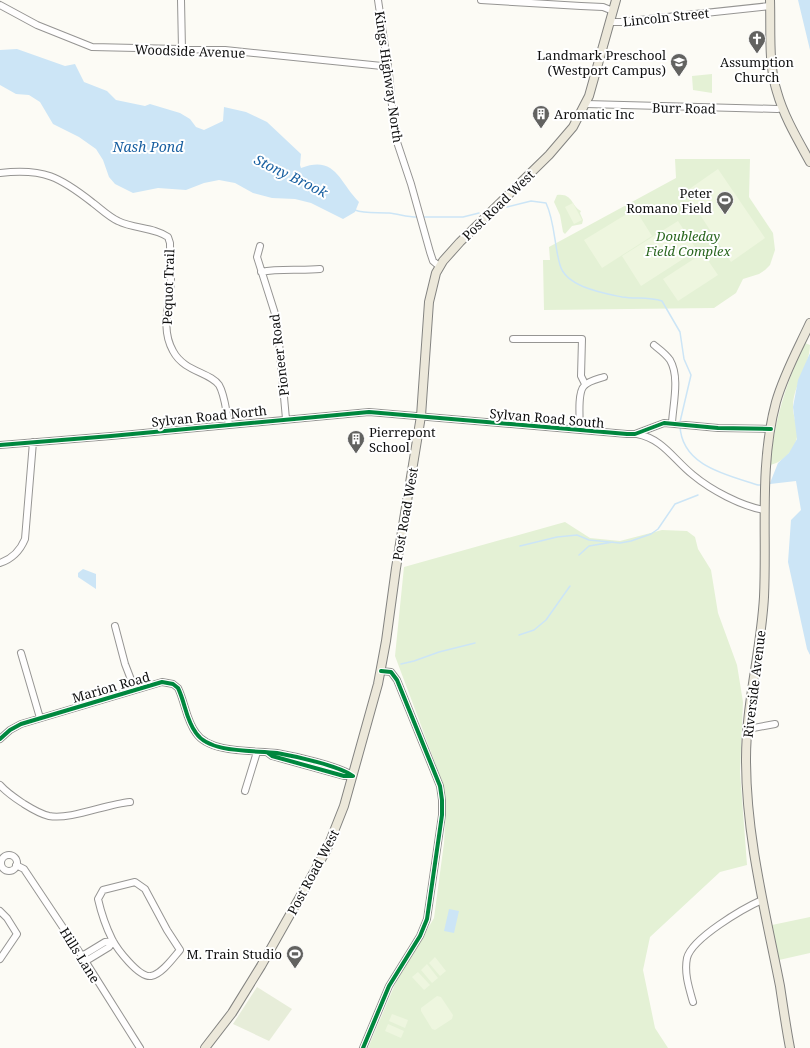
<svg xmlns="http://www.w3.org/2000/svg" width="810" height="1048" font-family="'Noto Serif',serif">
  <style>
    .green { fill: #e4f1d5 }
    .cemetery { fill: #e7edd9 }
    .pitch { fill: #eef6df }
    .water { fill: #cce5f6 }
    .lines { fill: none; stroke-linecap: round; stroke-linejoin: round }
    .stream { stroke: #cce5f6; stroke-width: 1.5 }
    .minor-casing { stroke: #969593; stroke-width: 8 }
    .major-casing { stroke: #838380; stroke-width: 10 }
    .minor { stroke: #fffefe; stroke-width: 6 }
    .major { stroke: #ece8da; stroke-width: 8 }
    .cycleway-casing { stroke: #fff; stroke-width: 6 }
    .cycleway { stroke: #00873e; stroke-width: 4 }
    .labels { text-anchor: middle; stroke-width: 4; stroke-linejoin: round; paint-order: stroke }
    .street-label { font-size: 13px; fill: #0f0f0f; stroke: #fff }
    .poi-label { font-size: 13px; fill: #0f0f0f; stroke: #fff; text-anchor: end }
    .park-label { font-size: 13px; font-style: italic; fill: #2b6720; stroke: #fff }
    .water-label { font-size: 14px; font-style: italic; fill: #1960a1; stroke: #fff }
  </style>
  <rect width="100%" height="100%" fill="#fcfbf5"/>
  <path class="green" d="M712,74v19l-19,-3 -1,-14z
    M675,159h75l-1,38 24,36 2,17 -5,15 -5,5 -6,4 -16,5 -7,14 -22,15 -170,2 -1,-50h7l-1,-13 127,-69z
    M557,195c16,-2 14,11 24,16l-1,2 3,7 -1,4 -10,2 -7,8 -2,-2 -3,-17 -6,-13z
    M805,343l5,2c0,20 -17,40 -17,62 0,11 7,24 3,34 -3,11 -15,22 -26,24 5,-46 15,-79 35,-122z
    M565,522l25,16 30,3 42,-11 25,1 8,6 3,12 13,21 7,43 19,52 6,37 -3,70 7,93 -27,7 -70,65 -7,33 12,58 13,20h-300l28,-66 38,-64 10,-75 2,-32 -3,-27 -48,-128 9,-89z
    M810,917v36l-31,7 -7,-35z"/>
  <path class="cemetery" d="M257,987l35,22 -23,32 -36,-17z"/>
  <path class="pitch" d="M718,169l47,69 -34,24 -46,-70z
    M573,203l9,17 -8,4 -9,-17z
    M635,209l17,27 -50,32 -18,-28z
    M678,221l19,29 -56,36 -19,-30z
    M703,253l15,22 -40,26 -15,-22z
    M435,957l11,14 -6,5 -11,-13z
    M427,964l11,14 -6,5 -11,-13z
    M418,972l12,13 -6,5 -12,-13z
    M437,996l4,1 12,18 -1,4 -17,11 -3,-1 -11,-18v-3z
    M392,1014l16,6 -3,8 -16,-7z
    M388,1024l16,7 -3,7 -16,-7z"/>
  <path class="water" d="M798,0h12v50z
    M17,49l48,17 10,-2 9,18 23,9 9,9 29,6 5,-2 30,9 10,6 6,8 8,3 19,-9 1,-14 22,5 21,10 34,32 -1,11 1,3c35,-13 38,14 58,34l-4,10 -12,7 -32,-16 -16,-4 -23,-1 -19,-5 -18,-10 -16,-3 -15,3 -18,7 -28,-2 -25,5 -18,-9 -6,-7 -6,-17 -7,-11 -17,-12 -26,-13 -13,-22 -11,-7 -13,-1 -16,-9v-35z
    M810,353v302l-3,-6 -19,-87 3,-42 10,-10 -5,-29 -26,3v-1l8,-20 11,-10 8,-14 -4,-32 5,-27z
    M83,569l13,5v15l-18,-12v-4z
    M449,909l10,2 -5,22 -10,-2z"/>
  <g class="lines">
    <path class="stream" d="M507,207l24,-6 15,2c9,19 8,42 14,62 6,22 43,28 62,32 13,2 27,0 40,4l18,31 4,27 7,16 -11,47
      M355,210c10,4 23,2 34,3 10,1 18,4 28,4
      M421,217h42l16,-4
      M680,425c1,41 47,50 78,60h3
      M520,546l37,-9 20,-2 12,5 31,3 11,-2 20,-7 7,-5 17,-25 23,-9
      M579,555l10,-9 24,-4
      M519,635l15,-5 12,-10 24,-34
      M401,664l13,-3 25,-9 36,-9"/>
    <defs>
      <path id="minor" d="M181,0l1,49
        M378,0l11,74 6,62 16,48 19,68 3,9 7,6
        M481,0l100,6 22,1 10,4
        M0,5l37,20 55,22 133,3 157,16 6,-1
        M610,22h11l149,-16
        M586,104l191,5 5,-1
        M0,173c44,-5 60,4 93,30 8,6 16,14 25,18 16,8 36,6 50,16l2,6c0,12 1,24 1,36 -1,25 -11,49 2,72 11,21 37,21 46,34 6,10 7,27 10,39
        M260,246l-3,11 20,63 9,99
        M261,272c19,-4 40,-1 59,-3
        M513,339h69l-1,37 4,8
        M654,345c5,4 12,9 16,15 10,17 3,44 2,63
        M580,430c0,-9 -3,-37 4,-44 4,-5 14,-7 20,-9
        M637,434c26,5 36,25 56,41 18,15 48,31 71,35
        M0,445l111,-9 258,-24 258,22h8l29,-11 54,5 53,1
        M0,563c12,-4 20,-12 25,-24l8,-97
        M115,626l10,38 10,26
        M21,653l19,65
        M748,729l27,-5
        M0,739l10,-9 11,-6 141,-42 11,2 5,4c7,14 8,32 18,45 14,21 59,17 81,20 17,3 63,13 76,23h-9l-72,-20 -4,-3
        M0,785c7,8 15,13 24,19 8,5 16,10 25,12 22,4 57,-12 81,-14
        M245,791l12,-39
        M1 863a8 8 0 1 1 16 0a8 8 0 1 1-16 0Z
        M16,865l8,4 58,87 58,92
        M135,882l10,7 22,41 13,20c-7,8 -18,24 -29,26 -12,2 -34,-27 -39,-37 -6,-12 -11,-27 -14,-40l5,-9z
        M0,911l7,7 10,16 -17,25
        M82,956l23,-14 8,-1 -4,6 -23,14
        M693,1002c-4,-14 -9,-29 -6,-44 5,-20 57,-50 75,-58
        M363,1048l26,-62 31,-50 7,-17 15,-104v-15l-2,-14 -43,-106 -6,-8 -10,-1"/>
      <path id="major" d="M770,0c1,30 -2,64 7,92 7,25 21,48 33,70
        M205,1048l27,-35 29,-47 66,-117 17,-43 34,-122 8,-43 10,-73 25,-152 8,-114 7,-29 7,-12 17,-19 89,-87 24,-28 16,-31 27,-96
        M790,1048c-4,-21 -7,-42 -10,-62 -15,-76 -34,-150 -34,-227 0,-55 15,-108 18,-162 3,-65 -5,-132 12,-195 8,-28 22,-53 34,-79"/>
    </defs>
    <use href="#minor" class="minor-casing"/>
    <use href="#major" class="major-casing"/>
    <use href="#minor" class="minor"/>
    <use href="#major" class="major"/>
    <defs>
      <path id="cycleway" d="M0,445l111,-9 258,-24 258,22h8l29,-11 54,5 53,1
        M0,739l10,-9 11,-6 141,-42 11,2 5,4c7,14 8,32 18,45 14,21 59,17 81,20 17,3 63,13 76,23h-9l-72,-20 -4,-3
        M363,1048l26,-62 31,-50 7,-17 15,-104v-15l-2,-14 -43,-106 -6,-8 -10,-1"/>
    </defs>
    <use href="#cycleway" class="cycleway-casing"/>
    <use href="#cycleway" class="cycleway"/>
  </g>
  <defs>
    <symbol id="church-pin" viewBox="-11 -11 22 30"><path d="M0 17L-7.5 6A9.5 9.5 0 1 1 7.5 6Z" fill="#626260" stroke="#fff"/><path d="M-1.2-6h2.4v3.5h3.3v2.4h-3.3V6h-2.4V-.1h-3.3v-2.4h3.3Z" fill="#fff"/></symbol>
    <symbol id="school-pin" viewBox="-11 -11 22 30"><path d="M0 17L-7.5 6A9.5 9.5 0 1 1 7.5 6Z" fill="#626260" stroke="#fff"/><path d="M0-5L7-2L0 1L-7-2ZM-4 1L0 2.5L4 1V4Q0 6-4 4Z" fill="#fff"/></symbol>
    <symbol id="building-pin" viewBox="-11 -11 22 30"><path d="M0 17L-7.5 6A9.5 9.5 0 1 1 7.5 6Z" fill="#626260" stroke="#fff"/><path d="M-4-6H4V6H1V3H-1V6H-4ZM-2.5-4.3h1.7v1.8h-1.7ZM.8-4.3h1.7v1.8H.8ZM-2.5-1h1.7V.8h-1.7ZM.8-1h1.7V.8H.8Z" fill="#fff"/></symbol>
    <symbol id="stadium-pin" viewBox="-11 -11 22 30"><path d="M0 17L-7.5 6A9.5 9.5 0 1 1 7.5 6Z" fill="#626260" stroke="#fff"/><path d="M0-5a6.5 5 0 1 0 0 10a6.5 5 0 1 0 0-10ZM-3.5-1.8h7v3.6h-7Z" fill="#fff"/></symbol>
  </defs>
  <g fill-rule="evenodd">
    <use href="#church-pin" x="747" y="29" width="20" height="27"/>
    <use href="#school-pin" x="669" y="52" width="20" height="27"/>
    <use href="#building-pin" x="531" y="104" width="20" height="27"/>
    <use href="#stadium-pin" x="715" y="190" width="20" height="27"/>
    <use href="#building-pin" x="346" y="429" width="20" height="27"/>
    <use href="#stadium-pin" x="285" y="944" width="20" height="27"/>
  </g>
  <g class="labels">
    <g class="street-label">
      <text transform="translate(666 17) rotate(-6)" y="5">Lincoln Street</text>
      <text transform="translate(190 51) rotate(2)" y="5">Woodside Avenue</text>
      <text transform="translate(389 77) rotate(82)" y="5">Kings Highway North</text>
      <text transform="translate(684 108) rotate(1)" y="5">Burr Road</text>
      <text transform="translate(498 205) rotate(-44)" y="5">Post Road West</text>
      <text transform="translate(168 287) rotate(-88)" y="5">Pequot Trail</text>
      <text transform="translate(279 355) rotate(-97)" y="5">Pioneer Road</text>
      <text transform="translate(209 416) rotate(-6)" y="5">Sylvan Road North</text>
      <text transform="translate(547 418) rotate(5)" y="5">Sylvan Road South</text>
      <text transform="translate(405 514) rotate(-80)" y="5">Post Road West</text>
      <text transform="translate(754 684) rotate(-83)" y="5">Riverside Avenue</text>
      <text transform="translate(111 687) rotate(-16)" y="5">Marion Road</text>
      <text transform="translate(313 872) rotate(-62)" y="5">Post Road West</text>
      <text transform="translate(80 955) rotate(58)" y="5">Hills Lane</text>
    </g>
    <g class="poi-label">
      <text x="666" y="60">Landmark Preschool<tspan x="666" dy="15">(Westport Campus)</tspan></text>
      <text x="757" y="67" text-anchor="middle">Assumption<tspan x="757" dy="15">Church</tspan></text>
      <text x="554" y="119" text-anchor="start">Aromatic Inc</text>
      <text x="712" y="198">Peter<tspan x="712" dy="15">Romano Field</tspan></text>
      <text x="369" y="437" text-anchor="start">Pierrepont<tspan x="369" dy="15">School</tspan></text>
      <text x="282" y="959">M. Train Studio</text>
    </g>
    <g class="park-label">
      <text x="688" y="241">Doubleday<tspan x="688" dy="15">Field Complex</tspan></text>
    </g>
    <g class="water-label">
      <text x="148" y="152">Nash Pond</text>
      <text transform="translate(291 176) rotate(26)" y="5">Stony Brook</text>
    </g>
  </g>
</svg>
